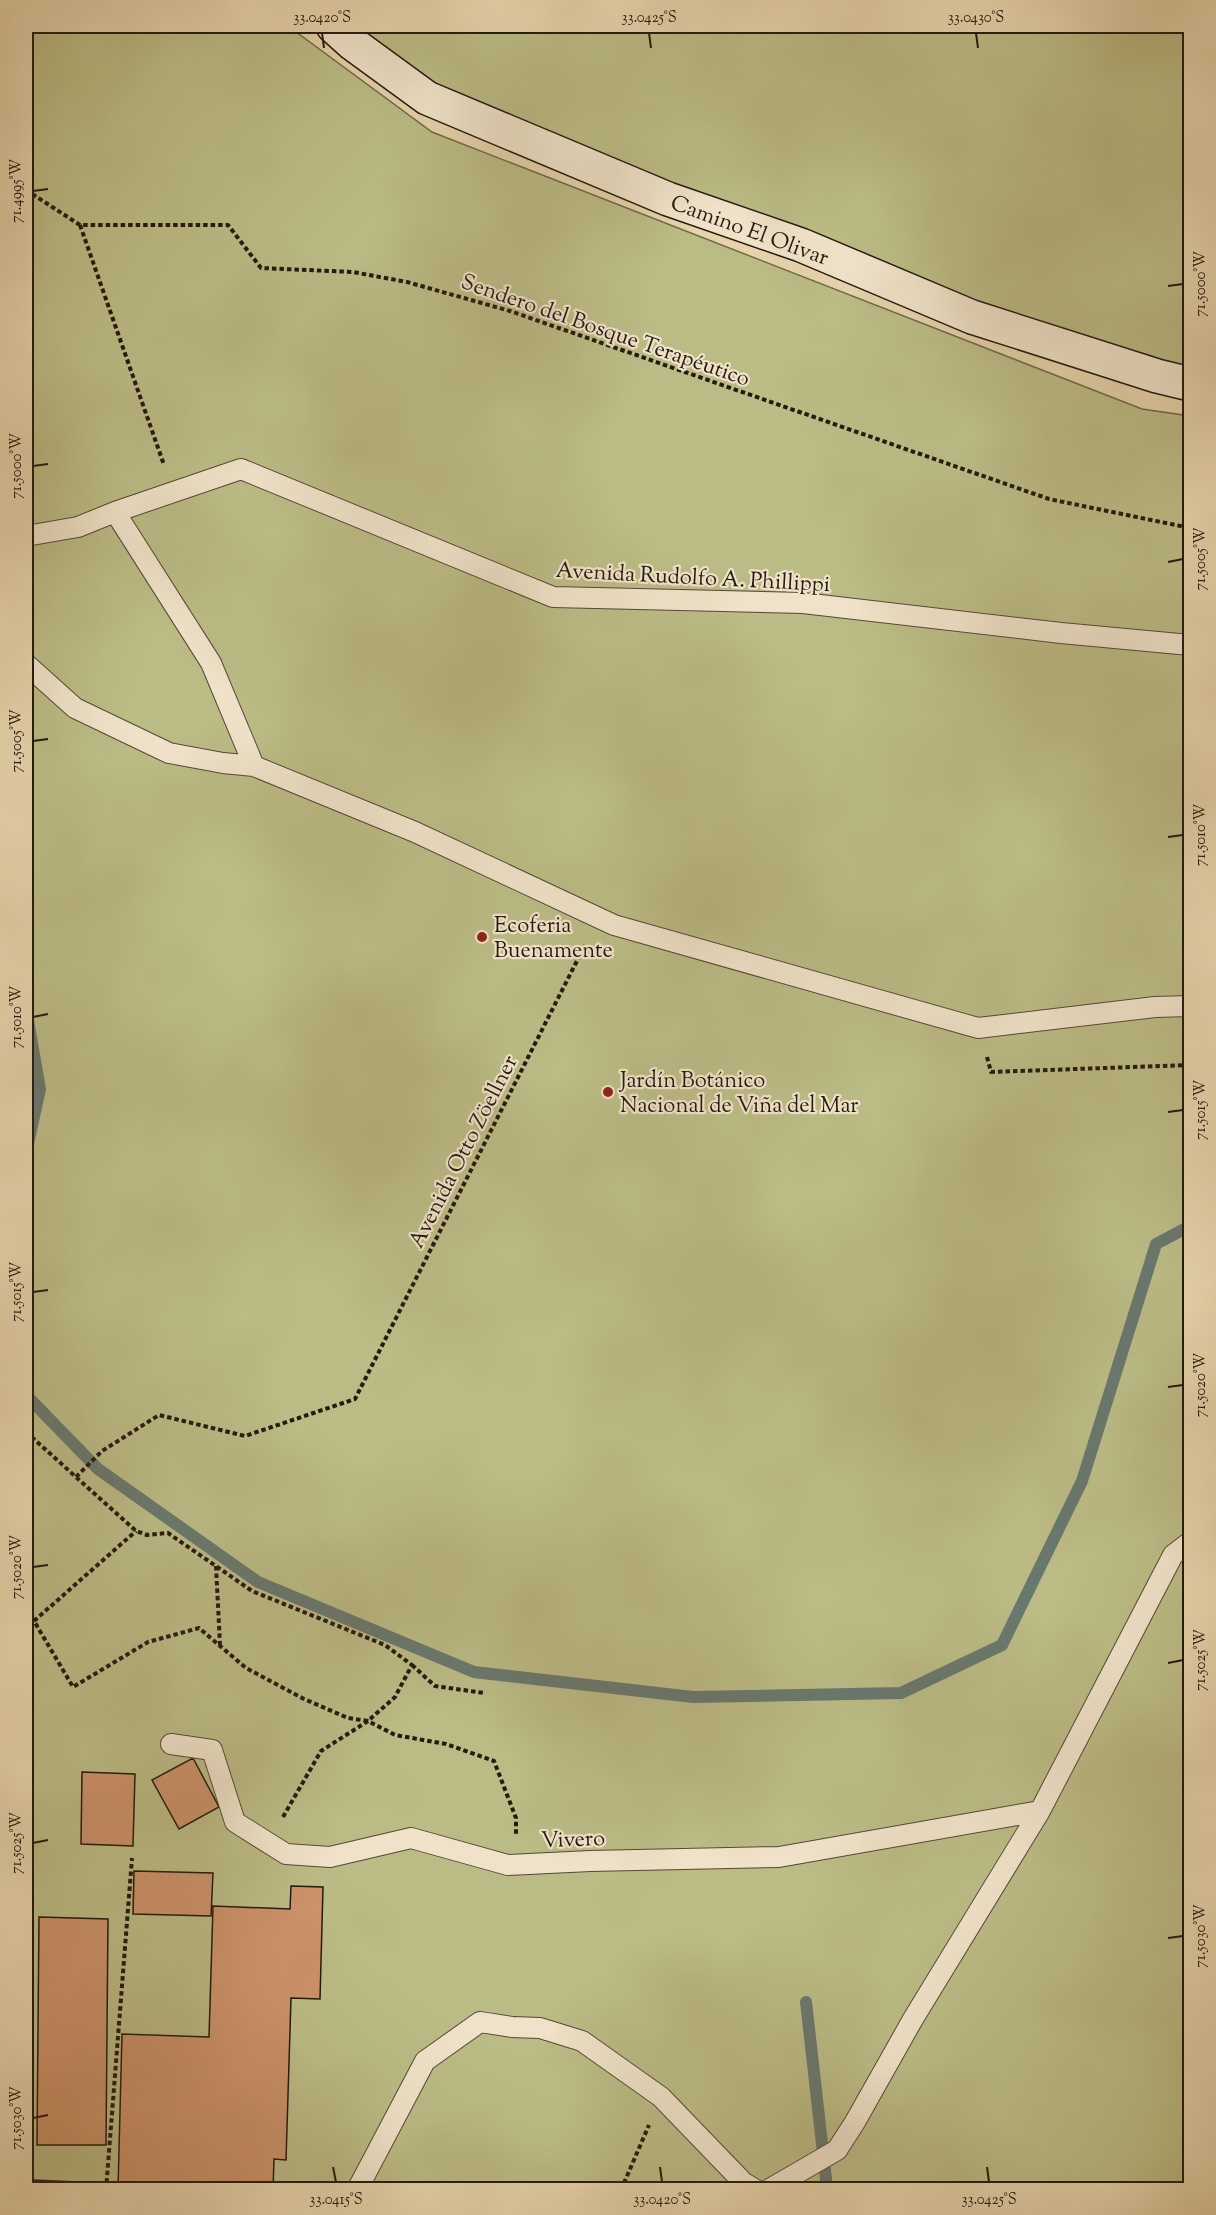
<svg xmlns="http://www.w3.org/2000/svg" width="1216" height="2215" font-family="'Sorts Mill Goudy',serif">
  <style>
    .green { fill: #bbbb85; stroke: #706a4a; stroke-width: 1.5 }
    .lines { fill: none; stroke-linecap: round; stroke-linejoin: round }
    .stream { stroke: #69786e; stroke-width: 12 }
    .building { fill: #cc926a; stroke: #251910; stroke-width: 1.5 }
    .service-casing { stroke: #554836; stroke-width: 22 }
    .secondary-casing { stroke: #251910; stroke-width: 36 }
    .path { stroke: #251910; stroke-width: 4; stroke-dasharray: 4.5 3; stroke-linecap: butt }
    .service { stroke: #efe2c8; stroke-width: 20 }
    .secondary { stroke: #efe2c8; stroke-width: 33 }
    .ticks { fill: none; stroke: #251910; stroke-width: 2 }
    .poi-dot { fill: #8f2418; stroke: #efe2c8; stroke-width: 2 }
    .labels { text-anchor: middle; stroke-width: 4.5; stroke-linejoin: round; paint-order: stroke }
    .street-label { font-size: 22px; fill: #251910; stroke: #efe2c8 }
    .poi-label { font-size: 22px; fill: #251910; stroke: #efe2c8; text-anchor: start }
    .neatline { fill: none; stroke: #251910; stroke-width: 2 }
    .ticks-label { font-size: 15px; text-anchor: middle; fill: #251910 }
  </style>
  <rect width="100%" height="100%" fill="#e6d3aa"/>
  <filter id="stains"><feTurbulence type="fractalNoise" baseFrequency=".00333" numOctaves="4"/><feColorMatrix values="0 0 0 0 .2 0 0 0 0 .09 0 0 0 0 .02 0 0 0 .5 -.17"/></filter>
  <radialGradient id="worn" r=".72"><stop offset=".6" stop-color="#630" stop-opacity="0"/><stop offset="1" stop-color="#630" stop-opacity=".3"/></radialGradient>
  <path class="green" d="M26,26h262l144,106 710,277 48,7v1773l-1164,1z
    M347,26h843v349l-218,-66 -543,-222z"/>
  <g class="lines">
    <path class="stream" d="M26,1009l14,80 -14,64
      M26,1395l72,74 160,113 216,90 219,25 208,-4 101,-48 80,-164 74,-237 34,-18
      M806,2002l20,177 -1,11"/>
  </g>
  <path class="building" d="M193,1758l26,49 -40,22 -27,-49z
    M82,1772l53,2 -2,72 -52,-2z
    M134,1871l79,2 -2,43 -78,-2z
    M291,1886l32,1 -3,112 -29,-1 -5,162 -12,-1 -1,31 -155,-1 4,-155 87,3 4,-131 77,3z
    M39,1917l69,2 -2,226h-69z
    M33,2180l67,3v7h-68z"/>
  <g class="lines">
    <defs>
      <path id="service" d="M115,512l126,-43 312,128 250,6 258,30 129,12
        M26,536l52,-9 37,-15 96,151 43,103 161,66 199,93 364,103 177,-21 35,-1
        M26,664l49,44 94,45 54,10 31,3
        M171,1744l41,6 23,72 51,32 44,3 81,-19 97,27 82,-4 189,-4 261,-46
        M357,2190l68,-129 55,-39 32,5 28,1 42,13 79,56 82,85 13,8
        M768,2190l69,-40 18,-28 58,-103 127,-208 133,-256 17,-13"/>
      <path id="secondary" d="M333,26l20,18 74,54 241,101 133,46 171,72 185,59 33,8"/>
    </defs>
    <use href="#service" class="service-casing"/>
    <use href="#secondary" class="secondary-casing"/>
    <path class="path" d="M26,190l54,35h148l33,43 92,4 54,10 103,29 539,188 141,29
      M80,225l84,240
      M987,1057l4,15 199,-7
      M26,1432l110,99 11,4 21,-2 84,58 133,54 27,20 -17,32 -27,24 -20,-3 -44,-19 -58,-31 -47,-40 -51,14 -75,45 -39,-66 102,-90
      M76,1477l26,-26 57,-36 86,21 110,-37 230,-454
      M216,1566l4,79
      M26,1610l8,11
      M412,1665l23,21 49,7
      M283,1817l38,-66 47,-30 27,14 51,9 48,17 22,57v17
      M106,2190l26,-332
      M621,2190l28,-65"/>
    <use href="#service" class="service"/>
    <use href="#secondary" class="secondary"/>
  </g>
  <path class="ticks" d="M322,33l2,15M649,33l2,15M976,33l2,15M33,191l15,-2M1168,286l15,-2M33,466l15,-2M1168,562l15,-3M33,741l15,-2M1168,837l15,-2M33,1017l15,-3M1168,1112l15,-2M33,1292l15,-2M1168,1387l15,-2M33,1567l15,-2M1168,1663l15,-3M33,1843l15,-3M1168,1938l15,-2M33,2118l15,-3M333,2167l3,15M660,2167l2,15M987,2167l2,15"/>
  <g class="poi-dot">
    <circle cx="482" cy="937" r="6"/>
    <circle cx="608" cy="1092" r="6"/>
  </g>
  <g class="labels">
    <g class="street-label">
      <text transform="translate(750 229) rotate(20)" y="8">Camino El Olivar</text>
      <text transform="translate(606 329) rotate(19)" y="8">Sendero del Bosque Terapéutico</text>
      <text transform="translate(693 576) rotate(3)" y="8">Avenida Rudolfo A. Phillippi</text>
      <text transform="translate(462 1151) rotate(-63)" y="8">Avenida Otto Zöellner</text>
      <text transform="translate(573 1838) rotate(-2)" y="8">Vivero</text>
    </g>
    <g class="poi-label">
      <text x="494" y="932">Ecoferia<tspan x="494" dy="25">Buenamente</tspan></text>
      <text x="620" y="1087">Jardín Botánico<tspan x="620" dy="25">Nacional de Viña del Mar</tspan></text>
    </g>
  </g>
  <rect width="1216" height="2215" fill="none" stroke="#e6d3aa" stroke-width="66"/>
  <rect x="33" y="33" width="1150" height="2149" class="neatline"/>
  <g class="ticks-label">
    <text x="322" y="22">33.0420°S</text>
    <text x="649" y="22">33.0425°S</text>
    <text x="976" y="22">33.0430°S</text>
    <text transform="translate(16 191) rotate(-90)" y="5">71.4995°W</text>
    <text transform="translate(1200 284) rotate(-90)" y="5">71.5000°W</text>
    <text transform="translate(16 466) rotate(-90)" y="5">71.5000°W</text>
    <text transform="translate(1200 559) rotate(-90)" y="5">71.5005°W</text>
    <text transform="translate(16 741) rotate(-90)" y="5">71.5005°W</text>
    <text transform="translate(1200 835) rotate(-90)" y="5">71.5010°W</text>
    <text transform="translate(16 1017) rotate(-90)" y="5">71.5010°W</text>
    <text transform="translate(1200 1110) rotate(-90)" y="5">71.5015°W</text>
    <text transform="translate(16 1292) rotate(-90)" y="5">71.5015°W</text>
    <text transform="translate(1200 1385) rotate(-90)" y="5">71.5020°W</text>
    <text transform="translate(16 1567) rotate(-90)" y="5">71.5020°W</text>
    <text transform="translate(1200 1660) rotate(-90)" y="5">71.5025°W</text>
    <text transform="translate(16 1843) rotate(-90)" y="5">71.5025°W</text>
    <text transform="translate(1200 1936) rotate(-90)" y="5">71.5030°W</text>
    <text transform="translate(16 2118) rotate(-90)" y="5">71.5030°W</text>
    <text x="336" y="2204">33.0415°S</text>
    <text x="662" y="2204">33.0420°S</text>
    <text x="989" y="2204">33.0425°S</text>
  </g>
  <rect width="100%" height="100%" filter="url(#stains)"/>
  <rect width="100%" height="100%" fill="url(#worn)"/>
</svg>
